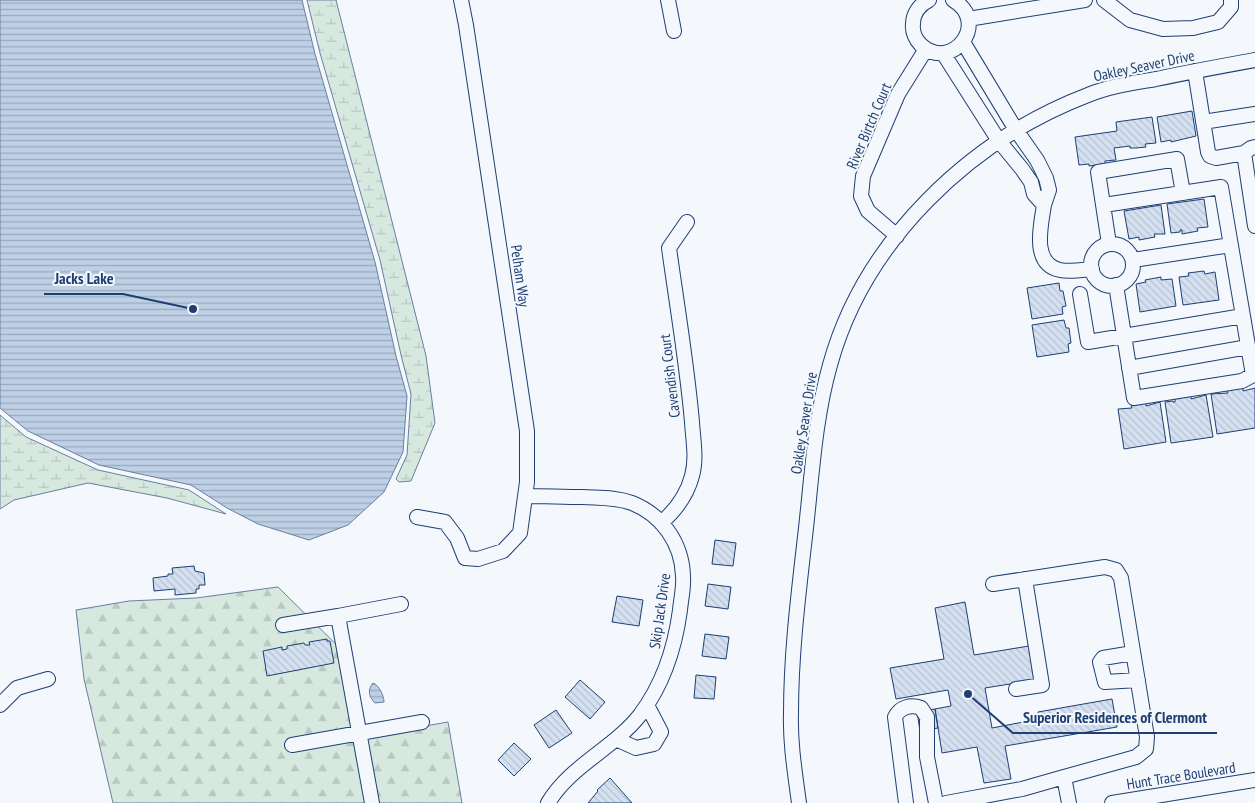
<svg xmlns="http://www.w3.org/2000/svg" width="1255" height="803" font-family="'PT Sans Narrow',sans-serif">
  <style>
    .forest { fill: url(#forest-firs); stroke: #687fa3 }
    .wetland { fill: url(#wetland-marsh); stroke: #687fa3 }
    .water { fill: url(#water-rules); stroke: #687fa3 }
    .building { fill: url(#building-back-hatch); stroke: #1d3f73 }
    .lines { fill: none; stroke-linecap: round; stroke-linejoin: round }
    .minor-casing { stroke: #1d3f73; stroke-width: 16 }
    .minor { stroke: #f4f7fb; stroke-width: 14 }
    .labels { text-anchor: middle; stroke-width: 4; stroke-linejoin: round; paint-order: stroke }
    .street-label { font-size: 15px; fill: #1d3f73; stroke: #f4f7fb }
    .leader { fill: none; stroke: #1d3f73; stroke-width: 2 }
    .callout-dot { fill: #1d3f73; stroke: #f4f7fb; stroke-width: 2 }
    .callout-label { font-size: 16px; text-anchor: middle; font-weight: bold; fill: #1d3f73; stroke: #f4f7fb; stroke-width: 4; stroke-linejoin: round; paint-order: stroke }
  </style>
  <defs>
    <pattern id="forest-firs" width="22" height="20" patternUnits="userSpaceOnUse" patternTransform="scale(1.25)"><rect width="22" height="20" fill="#d7e8df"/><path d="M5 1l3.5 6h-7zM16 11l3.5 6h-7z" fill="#b8c8c3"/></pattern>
    <pattern id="wetland-marsh" width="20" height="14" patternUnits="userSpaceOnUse" patternTransform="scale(1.25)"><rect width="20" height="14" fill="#d7e8df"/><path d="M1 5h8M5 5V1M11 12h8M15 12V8" fill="none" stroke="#b8c8c3"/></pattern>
    <pattern id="water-rules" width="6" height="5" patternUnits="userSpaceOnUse" patternTransform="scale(1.25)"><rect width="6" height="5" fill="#bed0e5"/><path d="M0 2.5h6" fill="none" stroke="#9aaabe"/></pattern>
    <pattern id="building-back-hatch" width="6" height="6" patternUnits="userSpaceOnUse" patternTransform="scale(1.25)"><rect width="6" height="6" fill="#d5e0f0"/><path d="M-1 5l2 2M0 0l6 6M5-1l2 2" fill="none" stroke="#b6c1d1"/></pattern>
  </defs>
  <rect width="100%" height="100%" fill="#f4f7fb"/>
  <path class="forest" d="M278,587l74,73 5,78 91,-16 14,81h-349l-29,-124 -8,-69 53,-9 67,-3z"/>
  <path class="wetland" d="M307,0h29l90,356 9,67 -24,58 -12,1 -3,-3 11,-24 4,-61 -10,-39 -21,-95 -60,-207z
    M0,415l26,22 72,33 91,20 37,24 -59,-16 -79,-15 -74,17 -14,9z"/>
  <path class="water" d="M0,0h302l13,54 60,208 21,94 11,40 -4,56 -19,40 -36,33 -39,15 -51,-16 -31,-16 -36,-23 -92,-20 -71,-34 -28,-23z
    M373,683c6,2 11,13 11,19l-9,1c-6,-6 -8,-13 -2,-20z"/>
  <path class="building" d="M1192,111l4,25 -25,6v-2l-10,2 -4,-25z
    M1152,117l4,26 -11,1 1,3 -10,1h-6v-2l-16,2 2,12 -11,1v3l-16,2v-2l-10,1 -4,-28 42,-6 -1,-9z
    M1204,199l4,28 -11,1 1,3 -16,3v-4h-2v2l-9,1 -4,-29z
    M1161,205l4,29h-11l1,3 -16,3v-3l-10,2 -5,-28z
    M1204,271l1,3 10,-2 4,28 -36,5 -4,-28 10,-1 -1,-3z
    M1161,277v3l11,-1 4,27 -36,6 -4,-28 10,-2 -1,-2z
    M1059,283l1,8h3l3,15 -4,1 1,7 -31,5 -5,-31z
    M1064,320l2,8h3l2,15 -3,1 1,8 -32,5 -5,-32z
    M1243,388v3l12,-3v40l-38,6 -6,-40 17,-1 -1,-3z
    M1206,395l7,42 -42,6 -6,-41 8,-1v1h2v-3l16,-3v3z
    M1160,402l6,40 -42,7 -6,-40 14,-1 -1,-2 15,-3v3z
    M715,540l21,3 -3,23 -21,-2z
    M194,566l1,5 9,2 1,12h-6v4h-3v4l-21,2v-6l-21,2 -1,-13 15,-2v-2h5l-1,-6z
    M708,584l23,3 -3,22 -23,-3z
    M617,596l26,4 -4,26 -27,-4z
    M965,602l9,53 55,-9 6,34 -50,8 7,40 47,-9 -1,-7 74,-13 5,28 -112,19 6,33 -27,4 -7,-36 -35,6 -7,-44 16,-3 -3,-16 -52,9 -6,-31 54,-9 -9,-51z
    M705,634l24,3 -3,22 -24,-3z
    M327,639v2h3l4,22 -67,13 -4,-25 19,-4v3l5,-1v-3l17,-3 1,2h5l-1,-3z
    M696,675l20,2 -2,22 -20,-1z
    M580,680l25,22 -15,17 -25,-22z
    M935,709l3,19 -18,3 -3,-19z
    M556,710l16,23 -23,15 -15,-23z
    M514,743l17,16 -17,17 -16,-16z
    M610,778l22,25h-44l10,-12 -1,-1z"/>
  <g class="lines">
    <defs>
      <path id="minor" d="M668,0l6,31
        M929,0c-10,5 -16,14 -16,24 -1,8 3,16 8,21 31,28 70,-23 32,-45
        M1104,0l26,20 33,9 30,-1 25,-6 13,-15v-7
        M968,19l117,-19
        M943,53l56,88 23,28 9,13 3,12 10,11 5,-15 -3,-12 -9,-18 -21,-30 -53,-88
        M1195,71l13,81 2,4 6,2 28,-5 11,73
        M1203,122l52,-8
        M1244,153l7,-5 4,-1
        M1044,205c-3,20 -13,59 16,65 9,2 22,0 32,-1
        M1104,205l117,-18 32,188 -11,6 -108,17 -18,-113
        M897,236l-29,-25 -7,-15 2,-20 35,-82 28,-45
        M1091 265a21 21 0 1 1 42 0a21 21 0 1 1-42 0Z
        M1109,244l-11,-72 79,-13 6,34
        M1133,260l98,-15
        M1080,294l8,48 155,-26
        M1129,368l119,-21
        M526,496c19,0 38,1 57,1 16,1 33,0 49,6 30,12 50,40 51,73 1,11 -2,23 -3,34 -5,38 -16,73 -40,105 -27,34 -69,50 -92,88
        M417,517l28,5 12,16 8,20 13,1 25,-8 17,-18 7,-51v-51l-61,-406 -5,-25
        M661,523c15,-13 26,-28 31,-47 5,-18 1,-36 0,-54 -5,-58 -15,-116 -23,-174l18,-26
        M993,584l112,-17 11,3 5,8 26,159 -1,12 -10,8 -72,20
        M338,616l63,-12
        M283,625l55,-9 34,187
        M1133,653l-30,5 -3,4 5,20 33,-2
        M1016,689l26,-4 -17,-106
        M0,705l17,-17 31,-9
        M616,739l20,9 18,-4 7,-12 -14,-27
        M292,745l130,-23
        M799,803c-4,-30 -9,-60 -8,-90 0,-62 8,-123 15,-185 6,-54 9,-110 24,-163 34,-124 140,-225 258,-270 22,-9 45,-12 68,-16 33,-7 66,-13 99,-19
        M906,803l-11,-86c5,-10 16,-13 26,-9l6,9v40l9,46
        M946,803l76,-14 42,-12 5,26
        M1112,803l143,-23"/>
    </defs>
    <use href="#minor" class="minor-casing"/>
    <use href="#minor" class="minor"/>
  </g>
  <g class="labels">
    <g class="street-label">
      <text transform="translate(1144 66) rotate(-12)" y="5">Oakley Seaver Drive</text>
      <text transform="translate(869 126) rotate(-67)" y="5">River Birtch Court</text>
      <text transform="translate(520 276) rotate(82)" y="5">Pelham Way</text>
      <text transform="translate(670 376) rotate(-97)" y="5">Cavendish Court</text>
      <text transform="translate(804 423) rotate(-81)" y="5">Oakley Seaver Drive</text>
      <text transform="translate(660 611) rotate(-82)" y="5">Skip Jack Drive</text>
      <text transform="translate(1181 776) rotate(-9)" y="5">Hunt Trace Boulevard</text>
    </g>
  </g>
  <path class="leader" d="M193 309L123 294H44M968 694L1013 733H1217"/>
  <g class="callout-dot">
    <circle cx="193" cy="309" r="5"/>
    <circle cx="968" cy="694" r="5"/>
  </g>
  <g class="callout-label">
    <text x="84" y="284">Jacks Lake</text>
    <text x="1115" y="723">Superior Residences of Clermont</text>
  </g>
</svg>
